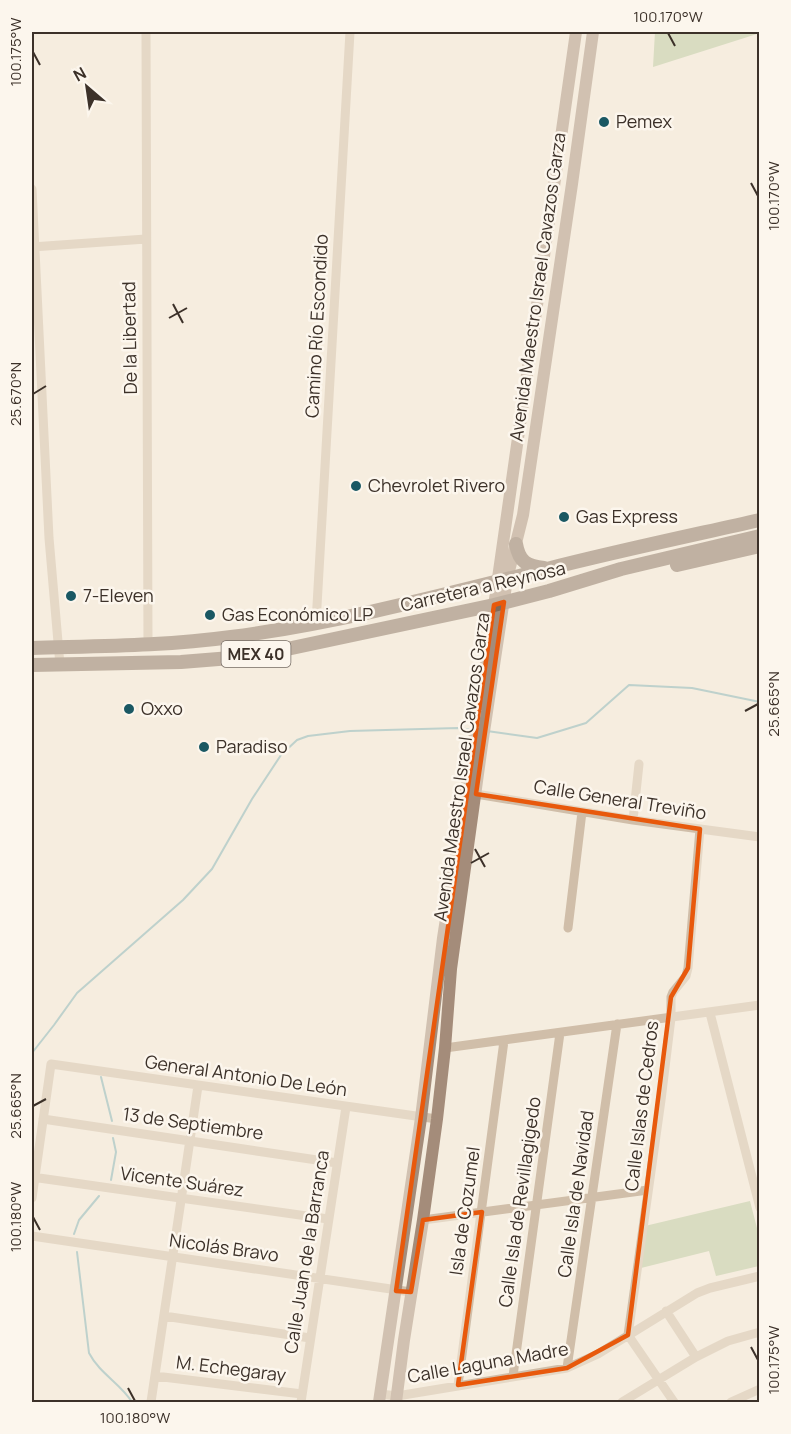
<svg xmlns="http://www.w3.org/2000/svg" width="791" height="1434" font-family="Manrope,sans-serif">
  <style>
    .green { fill: #b5c79d }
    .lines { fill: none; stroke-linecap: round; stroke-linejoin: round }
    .stream { stroke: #7aafb6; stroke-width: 2 }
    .minor { stroke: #d0bea9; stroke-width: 9 }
    .secondary { stroke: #a48c7a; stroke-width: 12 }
    .primary { stroke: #7f6959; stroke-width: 14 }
    .marked { fill: none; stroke: #e8590c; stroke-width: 4.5; stroke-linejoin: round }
    .ticks { fill: none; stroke: #3c3129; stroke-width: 2 }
    .poi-dot { fill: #1a5863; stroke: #fcf6ed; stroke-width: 2 }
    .labels { text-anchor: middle; stroke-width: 5; stroke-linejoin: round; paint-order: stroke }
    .shield { fill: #fcf6ed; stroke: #766c64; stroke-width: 1.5 }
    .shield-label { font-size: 16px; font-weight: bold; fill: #3c3129 }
    .poi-label { font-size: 18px; fill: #3c3129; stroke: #fcf6ed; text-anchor: start }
    .street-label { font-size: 18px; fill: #3c3129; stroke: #fcf6ed }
    .neatline { fill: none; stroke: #3c3129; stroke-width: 2 }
    .ticks-label { font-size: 15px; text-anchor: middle; fill: #3c3129 }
  </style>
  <rect width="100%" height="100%" fill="#f5eddf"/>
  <path class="green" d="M655,32h104l1,1 -107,34z
    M750,1201l9,35v30l-43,10 -7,-25 -68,17 4,-42z"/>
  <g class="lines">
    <path class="stream" d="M487,731l50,7 49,-15 43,-38 63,3 68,14
      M32,1053l22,-28 23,-32 106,-93 29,-31 40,-70 29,-44 16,-15 11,-4 42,-5 108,-3 15,2
      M101,1077l11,44
      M111,1180l5,-28 -3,-14
      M74,1234l5,-14 20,-24
      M77,1252l12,101c11,21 31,30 43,49"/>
    <path class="minor" d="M146,32l2,613
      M32,189l17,349 11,127
      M32,247l114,-8
      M316,623l34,-591
      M476,794l157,26 127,17
      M633,820l6,-56
      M568,928l14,-116
      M710,1013l50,195
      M445,1048l315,-43
      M43,1119l294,44
      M32,1177l296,42
      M32,1198l19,-134 386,55
      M423,1220l225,-30
      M32,1236l379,56
      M666,1311l30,46
      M164,1316l146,22
      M567,1368l50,-344
      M155,1376l147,18
      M513,1376l47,-343
      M458,1385l46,-344
      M380,1394l17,2 170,-28 31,-14 99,-61 13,-5 50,-12
      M151,1402l47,-316
      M301,1402l45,-295
      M622,1402l74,-45 32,-16 32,-9
      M674,1402l-46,-67 33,-235 10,-82v-21l2,-5 13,-16 2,-8 12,-139
      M731,1402l29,-13"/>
    <path class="secondary" d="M480,704l96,-672
      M379,1402l42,-284 22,-180 32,-205
      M396,1402l8,-62 19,-120 14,-101 8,-71 6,-79 31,-224 25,-166 16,-64 49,-331 21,-152"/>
    <path class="primary" d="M516,544c3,18 11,22 28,24
      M677,565l83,-19
      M32,648c66,-2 133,-2 199,-11 107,-14 212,-42 316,-68 70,-18 142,-33 213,-49
      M32,665l149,-3 50,-4 56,-9 207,-44 55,-14 72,-22 139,-33"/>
  </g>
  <path d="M0 0H791V1434H0ZM504,602l-28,192 224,35 -12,139 -17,29 -43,338 -61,33 -109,17 24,-173 -59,8 -12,72 -15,-1 98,-686z" fill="#f5eddf" fill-opacity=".55" fill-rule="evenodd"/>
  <path class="marked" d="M504,602l-28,192 224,35 -12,139 -17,29 -43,338 -61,33 -109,17 24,-173 -59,8 -12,72 -15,-1 98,-686z"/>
  <path class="ticks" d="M668,33l7,13M33,52l7,13M751,183l7,13M173,304l10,19M169,318l18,-10M33,394l13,-8M745,711l13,-7M475,849l10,18M471,863l18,-10M33,1106l13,-7M33,1217l7,13M751,1347l7,13M128,1388l7,13"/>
  <g class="poi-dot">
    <circle cx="604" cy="122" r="6"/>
    <circle cx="356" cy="486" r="6"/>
    <circle cx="564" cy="517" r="6"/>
    <circle cx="71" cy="596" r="6"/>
    <circle cx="210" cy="615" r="6"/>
    <circle cx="129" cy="709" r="6"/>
    <circle cx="204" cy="747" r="6"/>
  </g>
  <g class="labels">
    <rect class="shield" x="221.5" y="641" width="69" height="26" rx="4.5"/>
    <g class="shield-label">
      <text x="256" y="660">MEX 40</text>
    </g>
    <g class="poi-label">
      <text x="616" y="128">Pemex</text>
      <text x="368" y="492">Chevrolet Rivero</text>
      <text x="576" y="523">Gas Express</text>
      <text x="83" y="602">7-Eleven</text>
      <text x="222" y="621">Gas Económico LP</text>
      <text x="141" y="715">Oxxo</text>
      <text x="216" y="753">Paradiso</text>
    </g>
    <g class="street-label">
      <text transform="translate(538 287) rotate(-82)" y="6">Avenida Maestro Israel Cavazos Garza</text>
      <text transform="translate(317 326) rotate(-87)" y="6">Camino Río Escondido</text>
      <text transform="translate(130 338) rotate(-91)" y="6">De la Libertad</text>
      <text transform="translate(483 587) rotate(-13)" y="6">Carretera a Reynosa</text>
      <text transform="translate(462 767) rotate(-82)" y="6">Avenida Maestro Israel Cavazos Garza</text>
      <text transform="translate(620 800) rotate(9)" y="6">Calle General Treviño</text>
      <text transform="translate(246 1076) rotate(8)" y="6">General Antonio De León</text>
      <text transform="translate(642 1106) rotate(-83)" y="6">Calle Islas de Cedros</text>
      <text transform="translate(193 1124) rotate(8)" y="6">13 de Septiembre</text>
      <text transform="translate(182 1182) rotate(8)" y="6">Vicente Suárez</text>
      <text transform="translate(576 1194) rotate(-82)" y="6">Calle Isla de Navidad</text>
      <text transform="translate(520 1202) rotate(-82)" y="6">Calle Isla de Revillagigedo</text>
      <text transform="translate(465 1211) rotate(-82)" y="6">Isla de Cozumel</text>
      <text transform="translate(224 1248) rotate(8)" y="6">Nicolás Bravo</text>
      <text transform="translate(307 1252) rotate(-81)" y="6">Calle Juan de la Barranca</text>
      <text transform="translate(488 1363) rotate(-10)" y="6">Calle Laguna Madre</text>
      <text transform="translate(231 1369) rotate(7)" y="6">M. Echegaray</text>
    </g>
  </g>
  <rect width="791" height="1434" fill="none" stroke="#fcf6ed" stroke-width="66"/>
  <g transform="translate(87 87) rotate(331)" stroke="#fcf6ed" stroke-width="4.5" paint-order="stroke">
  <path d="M0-4.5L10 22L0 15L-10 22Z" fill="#3c3129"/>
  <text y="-9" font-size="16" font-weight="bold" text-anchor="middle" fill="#3c3129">N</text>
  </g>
  <rect x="33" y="33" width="725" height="1368" class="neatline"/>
  <g class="ticks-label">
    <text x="668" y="22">100.170°W</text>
    <text transform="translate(16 52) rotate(-90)" y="5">100.175°W</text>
    <text transform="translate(774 196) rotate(-90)" y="5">100.170°W</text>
    <text transform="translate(16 394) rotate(-90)" y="5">25.670°N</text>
    <text transform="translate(774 704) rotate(-90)" y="5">25.665°N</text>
    <text transform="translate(16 1106) rotate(-90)" y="5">25.665°N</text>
    <text transform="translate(16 1217) rotate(-90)" y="5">100.180°W</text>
    <text transform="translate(774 1360) rotate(-90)" y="5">100.175°W</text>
    <text x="135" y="1423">100.180°W</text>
  </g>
</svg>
